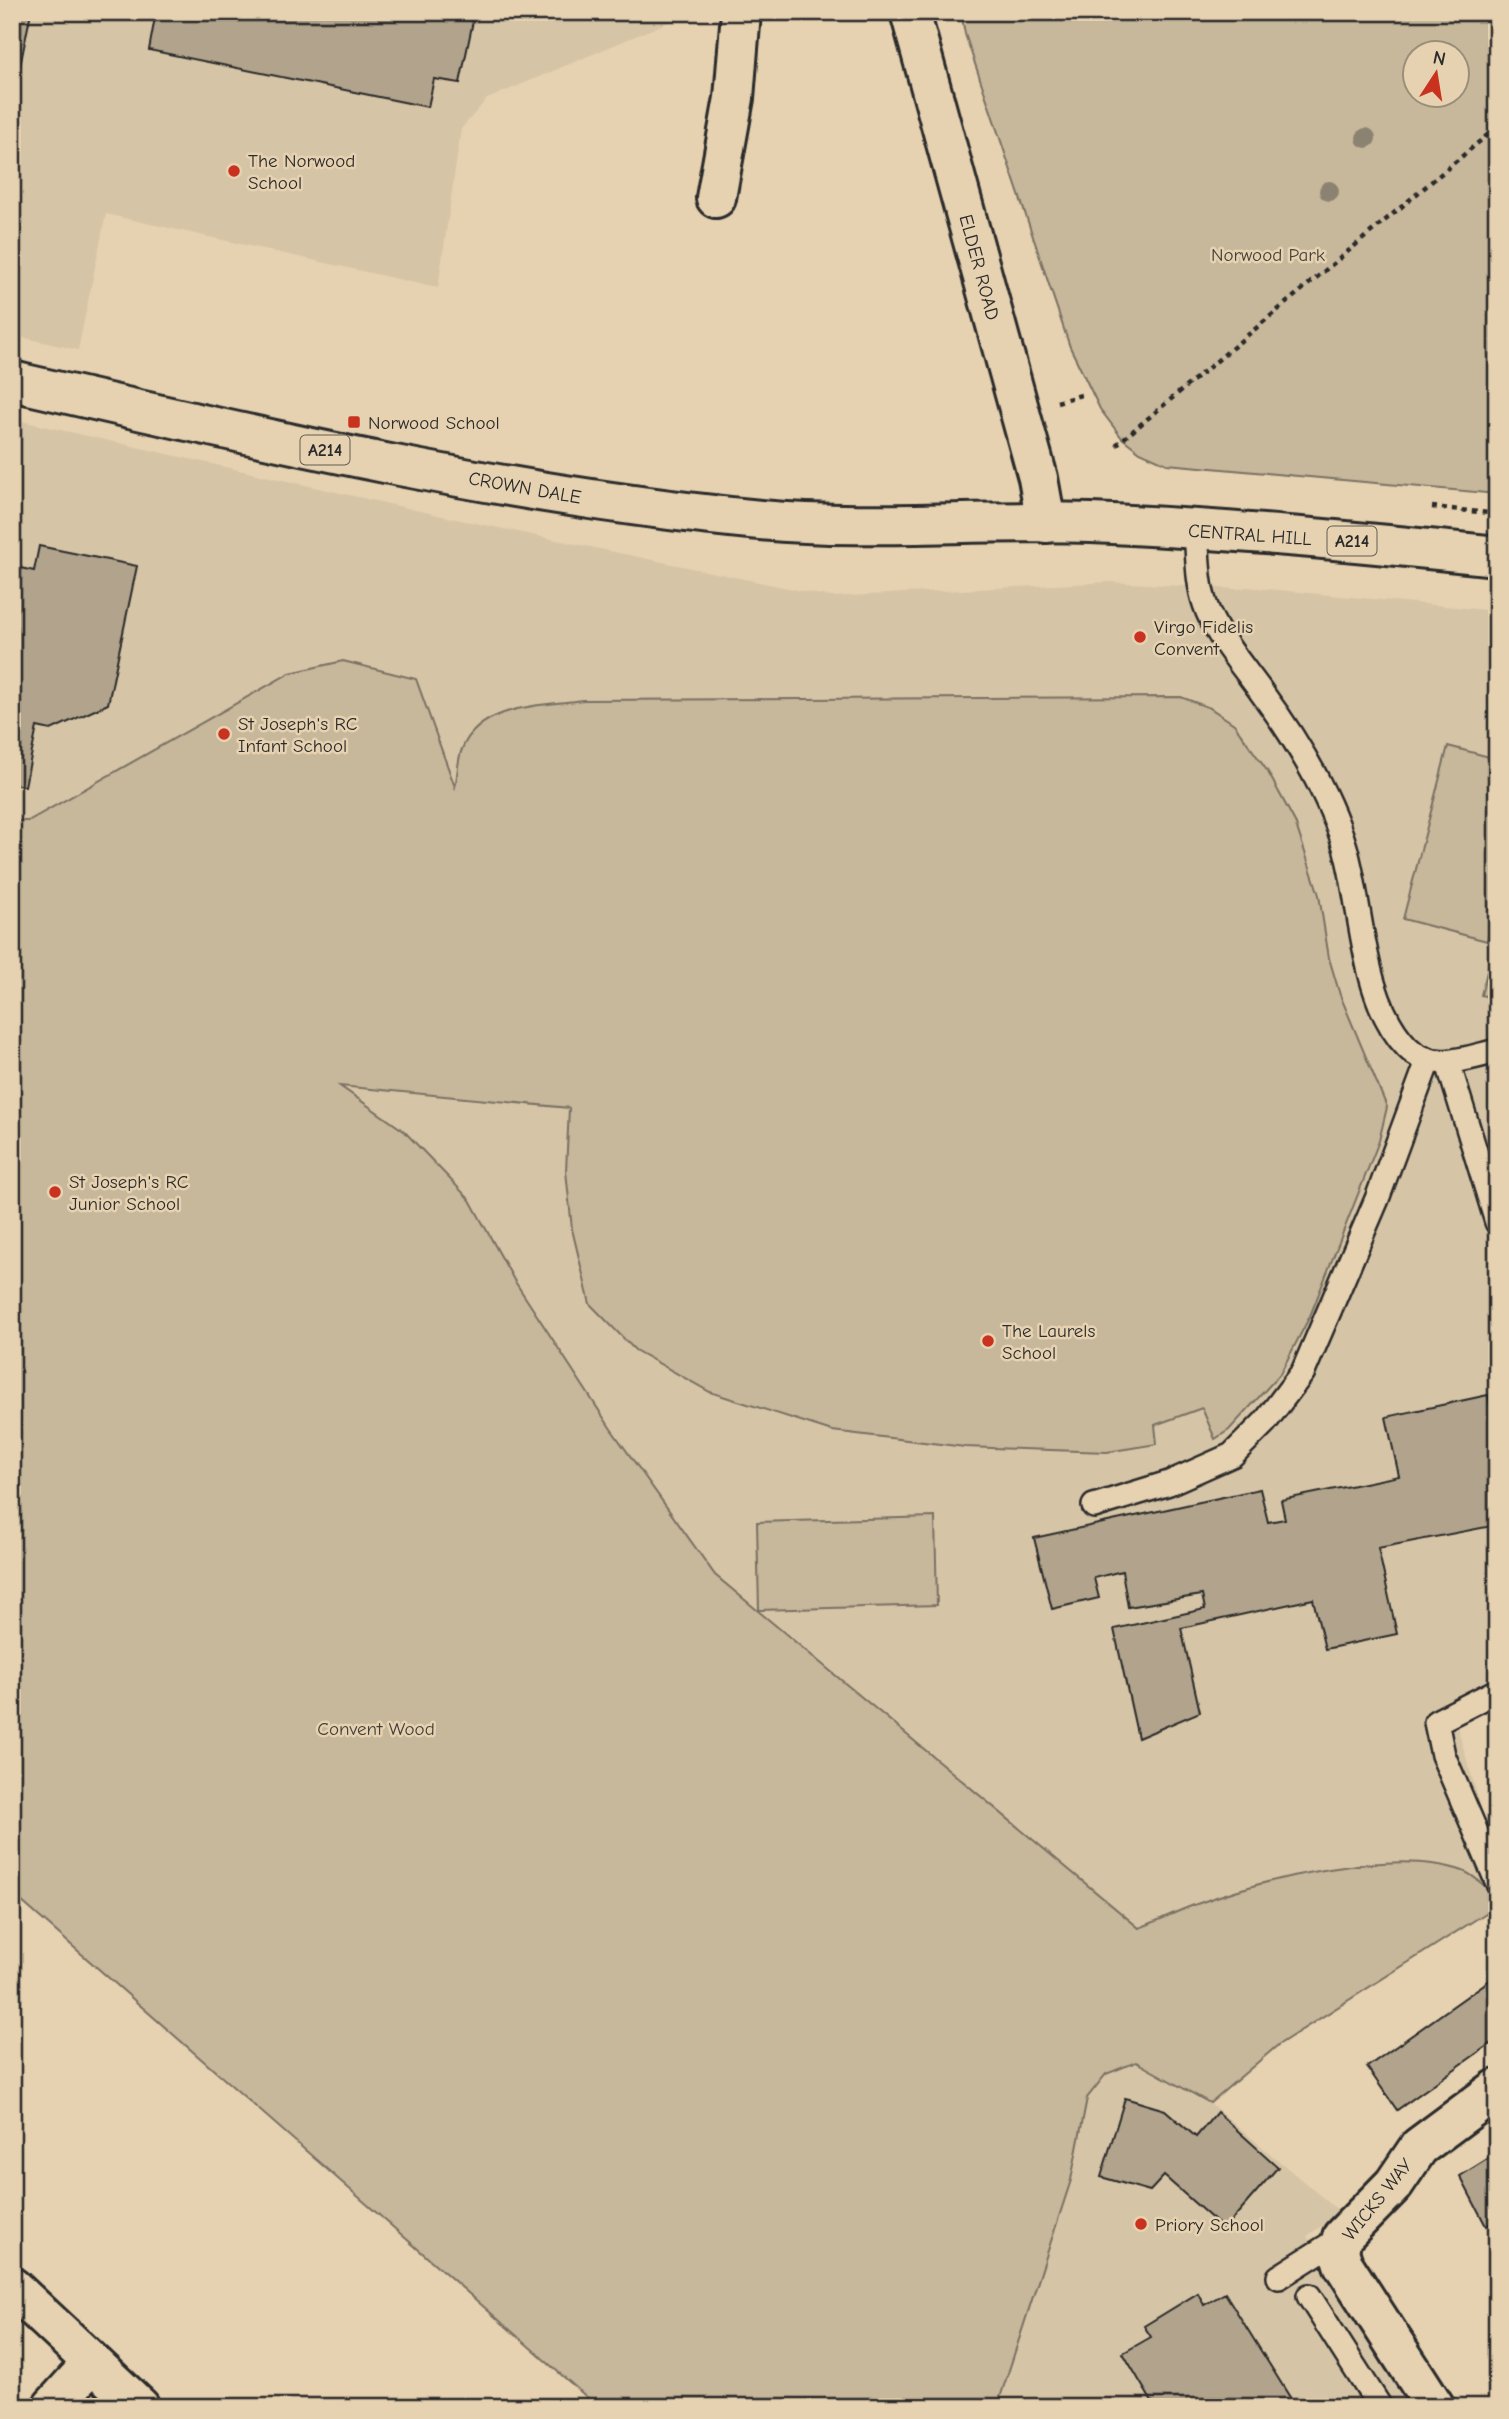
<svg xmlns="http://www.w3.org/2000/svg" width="1509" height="2419" font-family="'Comic Neue',sans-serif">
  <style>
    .built { fill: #d6c4a6 }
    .green { fill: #c7b79b; stroke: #797163; stroke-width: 2; fill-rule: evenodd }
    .building { fill: #b2a48c; stroke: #2b2b2b; stroke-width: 2 }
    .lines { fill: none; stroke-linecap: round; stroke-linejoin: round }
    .lane-casing { stroke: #2b2b2b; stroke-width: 28 }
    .street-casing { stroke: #2b2b2b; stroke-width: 44 }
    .secondary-casing { stroke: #2b2b2b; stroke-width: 44 }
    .primary-casing { stroke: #2b2b2b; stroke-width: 44 }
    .path { stroke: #2b2b2b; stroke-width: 4.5; stroke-dasharray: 5 5; stroke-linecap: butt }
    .lane { stroke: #e6d2b1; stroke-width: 23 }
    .street { stroke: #e6d2b1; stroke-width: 38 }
    .secondary { stroke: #e6d2b1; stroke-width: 38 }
    .primary { stroke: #e6d2b1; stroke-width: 38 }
    .tree { fill: #8c8271 }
    .poi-dot { fill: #c8321e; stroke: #e6d2b1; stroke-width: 2.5 }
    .labels { text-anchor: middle; stroke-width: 5; stroke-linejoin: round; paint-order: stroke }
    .shield { fill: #e6d2b1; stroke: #635d53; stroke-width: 2 }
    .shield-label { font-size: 18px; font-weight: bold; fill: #2b2b2b }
    .poi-label { font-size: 19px; fill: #2b2b2b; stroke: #e6d2b1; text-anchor: start }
    .park-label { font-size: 19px; fill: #42403c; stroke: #e6d2b1 }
    .street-label { font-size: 19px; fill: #2b2b2b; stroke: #e6d2b1 }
  </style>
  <rect width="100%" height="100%" fill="#e6d2b1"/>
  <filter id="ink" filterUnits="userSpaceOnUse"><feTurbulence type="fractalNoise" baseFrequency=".0143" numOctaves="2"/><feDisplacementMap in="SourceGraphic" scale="14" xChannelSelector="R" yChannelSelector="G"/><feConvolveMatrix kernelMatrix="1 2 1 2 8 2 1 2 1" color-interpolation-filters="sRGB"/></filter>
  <g filter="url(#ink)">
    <path class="built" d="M12,12h680l-205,87 -26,30 -23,159 -332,-74 -28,136 -66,-15z
      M12,419l439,99 380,79 280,-15 127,7 8,-2 251,24v1094l-40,21 30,102 10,-5v83l-358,22 -424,-353 -703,-260z
      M1123,2056l40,13 47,34 131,110 -34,23 104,171h-556l111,-197z"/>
    <path class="green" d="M961,12h536v482l-330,-30 -27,-12 -18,-14 -22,-29 -30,-62 -105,-313zM1414,52h42v42h-42z
      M343,661l73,18 39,108c3,-11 2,-26 7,-38 18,-45 80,-43 121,-49l598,-3 29,11 24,16 34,48 27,50 24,73 10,63 11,37 47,112 -8,34 -69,175 -30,58 -51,56 -14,9 -13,-31 -47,17 2,19 -50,8 -142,-5 -133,-16 -122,-39 -75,-42 -45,-46 -18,-75 -6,-58 3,-63 -229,-22 64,45 66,69 44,80 97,149 104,146 424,353c19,-7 36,-16 55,-23 66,-25 201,-59 269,-34 12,4 24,18 34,26v9l-219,139 -68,58 -74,-41 -30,12 -19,24 -16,82 -74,227h-399l-586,-514v-635l3,-13 -3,-16v-408h16l262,-148z
      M1448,746l49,13v143l-10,39 -84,-22z
      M1497,933v66l-16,-4z
      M935,1517l2,88 -178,5 -2,-88z"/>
    <path class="building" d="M12,12h19l-19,94z
      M156,12h289v4l28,5 -13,62 -26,-4 -6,28 -279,-57z
      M39,546l98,20 -29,138 -57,26 -14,-3 -12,59 -13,-2v-218l22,5z
      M1488,1395l9,41v89l-119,23 19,86 -72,15 -12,-50 -132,29 19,84 -62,26 -24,-109 91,-20 -3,-14 -74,12 -6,-36 -28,7 5,20 -47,11 -18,-71 226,-49 8,33 17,-3 -4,-19 118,-24 -13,-59z
      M1497,1975v64l-100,71 -30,-43z
      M1125,2098l40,12 31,27 21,-25 61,55 -54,62 -60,-53 -14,15 -49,-14z
      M1497,2153v66l-11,7 -26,-50z
      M1198,2293l6,12 21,-12 71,114h-141l-32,-54 28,-16 -7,-11z"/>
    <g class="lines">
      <defs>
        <path id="lane" d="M1196,530c2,24 1,51 9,74 10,31 38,62 57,89 34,46 66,98 83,154 18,61 16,153 62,200 25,26 60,11 90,4
          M1448,1063l49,159
          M1094,1506l75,-23 63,-28 33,-33 38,-50 74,-173 51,-138
          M1497,1691l-61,31 7,33 54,126
          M1279,2277l63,-40
          M1309,2296l71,111"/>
        <path id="street" d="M716,198l18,-100 7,-86
          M12,2287l128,120
          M52,2407l39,-43
          M1435,2407l-92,-143 -4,-13 3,-14 52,-53 25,-37 78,-58"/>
        <path id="secondary" d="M910,12l128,466 8,45"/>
        <path id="primary" d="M12,381c247,57 496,115 748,139 111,10 221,-1 331,3 136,6 271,19 406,33"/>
      </defs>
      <use href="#lane" class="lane-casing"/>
      <use href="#street" class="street-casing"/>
      <use href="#secondary" class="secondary-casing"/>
      <use href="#primary" class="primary-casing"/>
      <path class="path" d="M1057,402l24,-7
        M1116,445l381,-318
        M1432,507l57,6"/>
      <use href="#lane" class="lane"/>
      <use href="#street" class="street"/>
      <use href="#secondary" class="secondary"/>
      <use href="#primary" class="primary"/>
    </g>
    <g class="tree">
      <circle cx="1366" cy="138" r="10"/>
      <circle cx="1329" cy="191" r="10"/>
    </g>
  </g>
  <g class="poi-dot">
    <circle cx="234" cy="171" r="7"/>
    <rect x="347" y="415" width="14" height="14" rx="3.5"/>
    <circle cx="1140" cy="637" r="7"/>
    <circle cx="224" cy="734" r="7"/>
    <circle cx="55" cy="1192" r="7"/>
    <circle cx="988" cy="1341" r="7"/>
    <circle cx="1141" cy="2224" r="7"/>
  </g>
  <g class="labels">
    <g class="shield">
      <rect x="300.5" y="435.5" width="49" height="29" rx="5"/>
      <rect x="1327.5" y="526.5" width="49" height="29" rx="5"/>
    </g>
    <g class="shield-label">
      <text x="325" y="456">A214</text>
      <text x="1352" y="547">A214</text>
    </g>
    <g class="poi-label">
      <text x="248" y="167">The Norwood<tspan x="248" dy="22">School</tspan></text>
      <text x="368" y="429">Norwood School</text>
      <text x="1154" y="633">Virgo Fidelis<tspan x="1154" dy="22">Convent</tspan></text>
      <text x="238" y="730">St Joseph's RC<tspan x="238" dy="22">Infant School</tspan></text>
      <text x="69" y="1188">St Joseph's RC<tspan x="69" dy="22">Junior School</tspan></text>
      <text x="1002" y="1337">The Laurels<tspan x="1002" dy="22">School</tspan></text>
      <text x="1155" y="2231">Priory School</text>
    </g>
    <g class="park-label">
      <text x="1268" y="261">Norwood Park</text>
      <text x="376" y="1735">Convent Wood</text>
    </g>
    <g class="street-label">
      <text transform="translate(980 267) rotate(75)" y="7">ELDER ROAD</text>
      <text transform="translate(525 487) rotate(10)" y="7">CROWN DALE</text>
      <text transform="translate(1250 534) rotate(4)" y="7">CENTRAL HILL</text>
      <text transform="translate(1377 2199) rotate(-51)" y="7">WICKS WAY</text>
    </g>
  </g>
  <rect width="1509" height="2419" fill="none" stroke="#e6d2b1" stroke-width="42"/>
  <rect x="21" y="21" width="1467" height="2377" fill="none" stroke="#2b2b2b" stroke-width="2.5" filter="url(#ink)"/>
  <g transform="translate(1436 74) rotate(12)"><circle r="33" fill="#e6d2b1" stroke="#9b8f7b" stroke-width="2"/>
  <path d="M0-5L12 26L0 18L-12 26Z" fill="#c8321e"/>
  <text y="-10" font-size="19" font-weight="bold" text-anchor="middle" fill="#2b2b2b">N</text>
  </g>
</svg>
